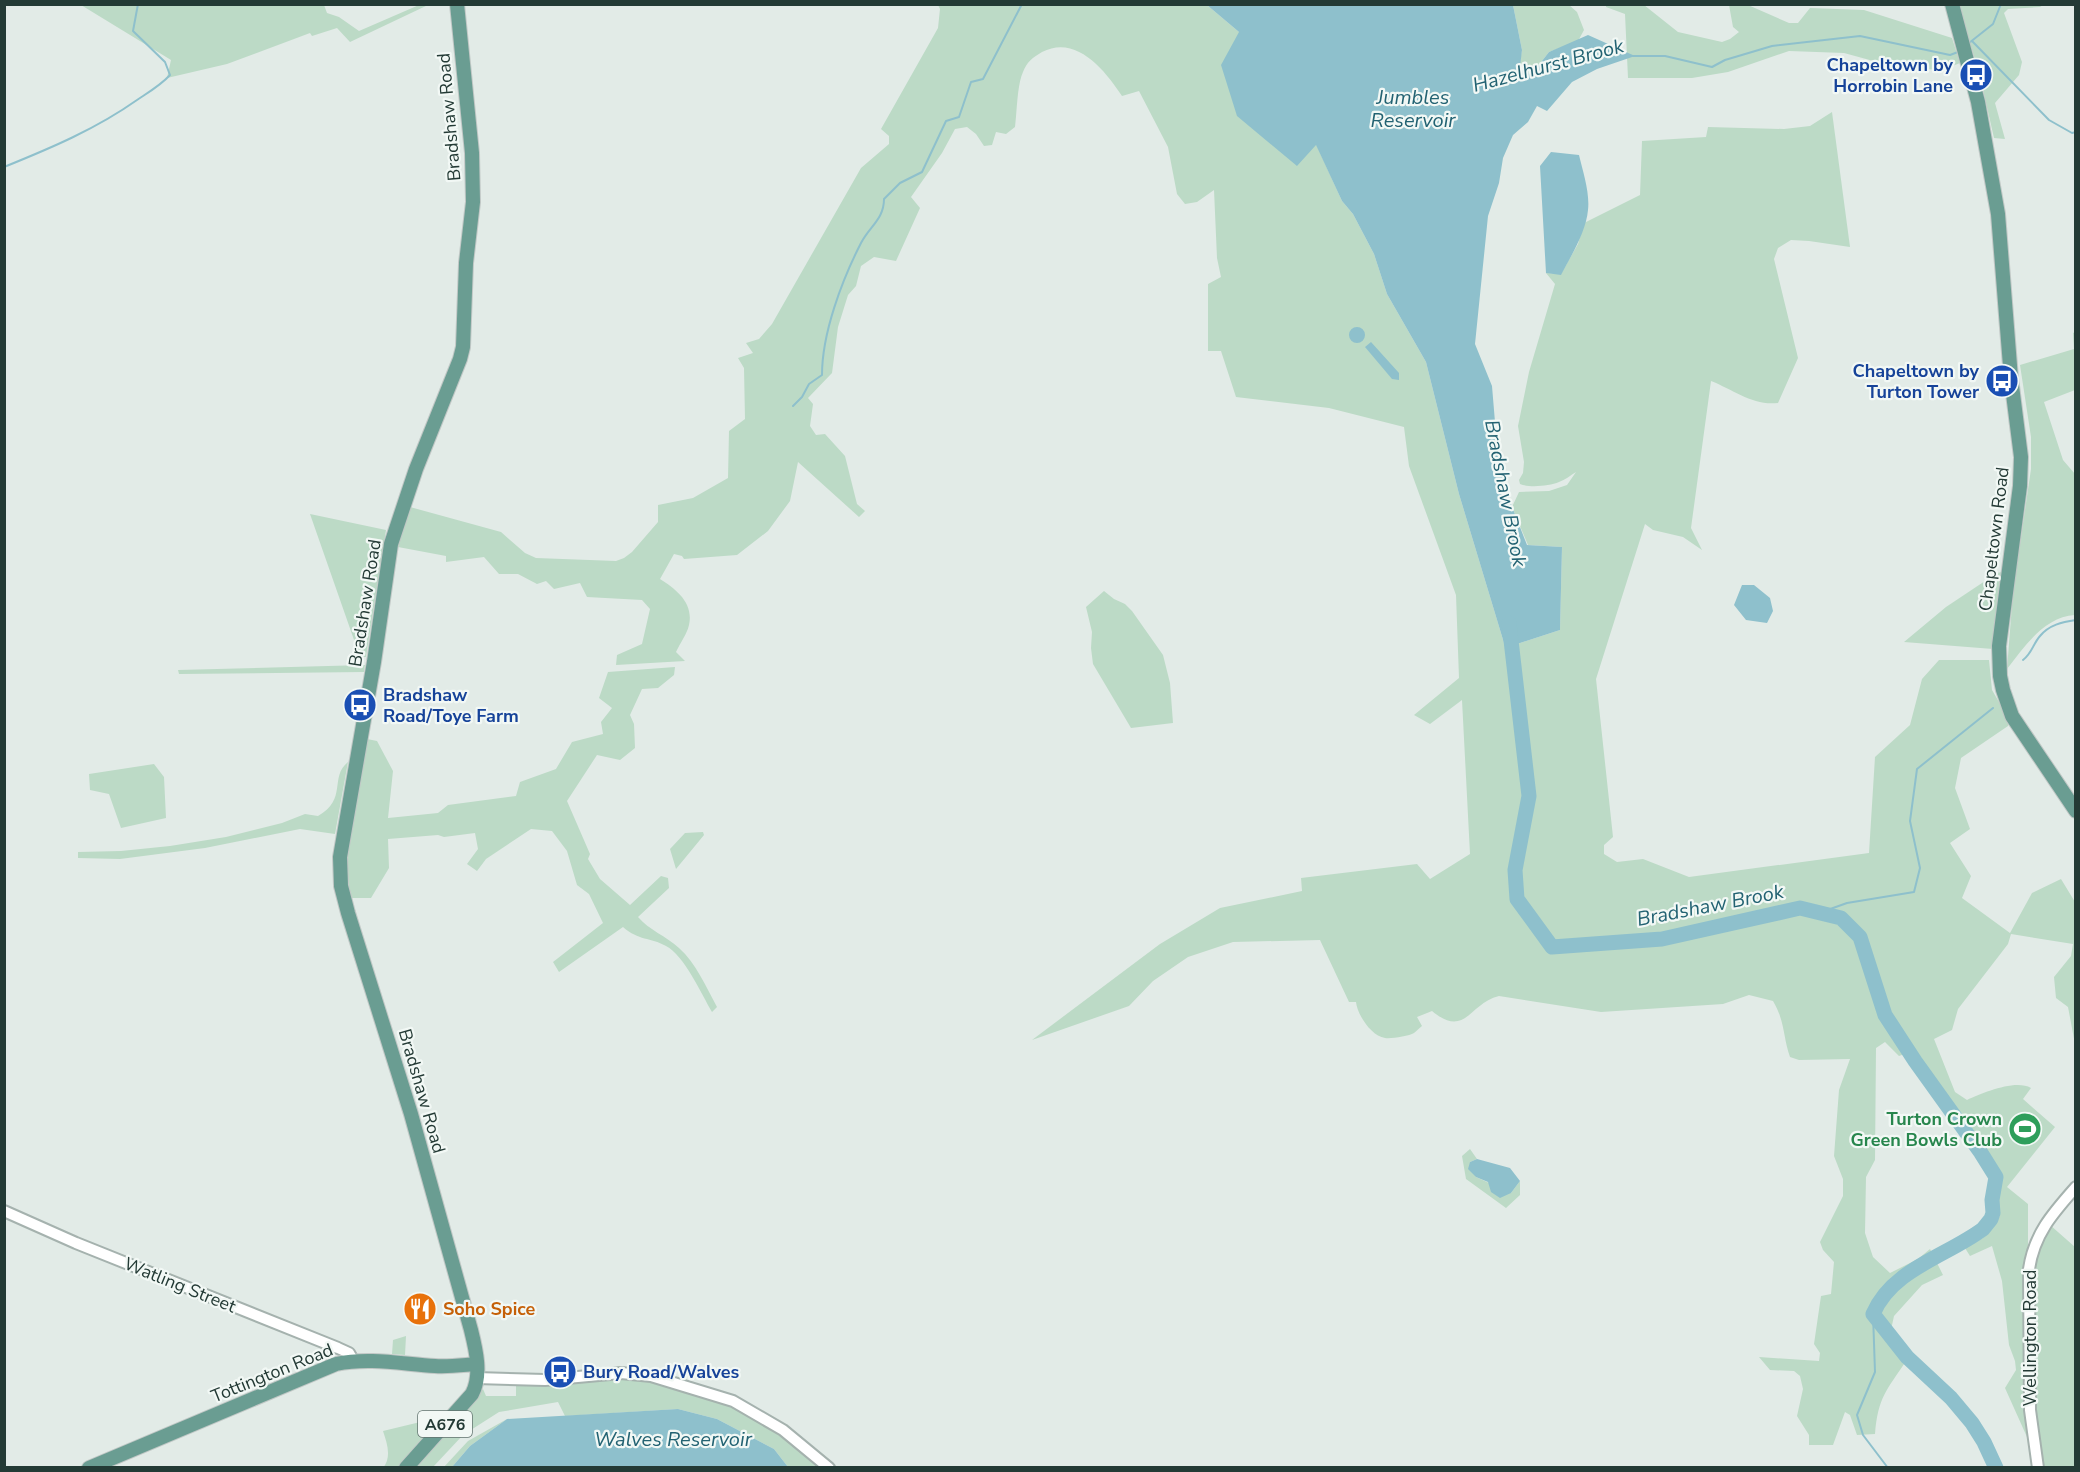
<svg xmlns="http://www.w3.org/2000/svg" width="2080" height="1472" font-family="'Nunito Sans',sans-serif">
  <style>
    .green { fill: #bcdac6 }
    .water { fill: #8ec0cc }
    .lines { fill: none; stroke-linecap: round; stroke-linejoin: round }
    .stream { stroke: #8ec0cc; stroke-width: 2 }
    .river { stroke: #8ec0cc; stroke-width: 15 }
    .minor-casing { stroke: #a5b2ae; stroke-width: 14 }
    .major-casing { stroke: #c1c8c6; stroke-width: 16 }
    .minor { stroke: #fff; stroke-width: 10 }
    .major { stroke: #6a9d92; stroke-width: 14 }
    .labels { text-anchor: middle; stroke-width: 4.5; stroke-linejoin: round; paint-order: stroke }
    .shield { fill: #f2f8f5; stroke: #61736f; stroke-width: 1.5 }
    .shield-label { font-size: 16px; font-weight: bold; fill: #233a35 }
    .transit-label { font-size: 18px; font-weight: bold; fill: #164399; stroke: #f2f8f5; text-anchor: end }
    .street-label { font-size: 18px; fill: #233a35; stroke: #f2f8f5 }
    .leisure-label { font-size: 18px; font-weight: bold; fill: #27864d; stroke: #f2f8f5; text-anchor: end }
    .food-label { font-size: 18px; font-weight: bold; fill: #c56008; stroke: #f2f8f5; text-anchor: start }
    .water-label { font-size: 20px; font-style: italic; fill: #226272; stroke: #f2f8f5 }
  </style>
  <rect width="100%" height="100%" fill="#e2ebe7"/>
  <path class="green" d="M81,5h243l3,8 12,4 20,14 60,-26h9l-78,37 -13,-14 -25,8 -2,-3 -83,31 -60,14 4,-18z
    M938,5h269l32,27 77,112 26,57 11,13 21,40 13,40 39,68 33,132 45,149h16l40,-13 2,-83 -34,-2 -16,-38 7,-15 30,-1 18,-6 9,-13c-5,3 -11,8 -17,10 -10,4 -29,6 -39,2l-1,-4 4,-7 1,-11 -6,-36 11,-54 26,-88 -9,-11 15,1 17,-30 6,-21 56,-28 2,-54 64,-4 2,-10 76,2 26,-3 22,-14 18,135 -41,-6 -18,-1 -13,8 -4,11 24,99 -20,45c-25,3 -44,-13 -67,-22l-20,147 11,22 -19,-13 -30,-7 -8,-6 -49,155 17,158 -9,8v9l13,8 26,-3 46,18 180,-24 6,-96 35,-32 12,-46 17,-19h50l3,30 18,31 -2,5 -47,32 -6,30 15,41 -20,14 21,33 -9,22 48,35 22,-40 29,-14 14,23v142l-7,-37 -12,-9 -2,-21 17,-21 2,-12 -62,-10 -3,10 -50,65 -6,21 -18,9 21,53 12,8c16,-7 48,-21 64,-12l-8,11 32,28 -48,60 21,17v41l-4,26 3,166 -22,-49 11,-18 -1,-9 -6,-16 -7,-64 -10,-35 -22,10 -5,-8 18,-10 12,-13 5,-10 -3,-18 3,-20 -18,-32 -69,-94 -14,5 -14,-14 -9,6 -1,112 -9,17 -1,56 8,24 17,16 28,-14 12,-10 13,26 -21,10 -28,31 -5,23 17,22c-19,29 -28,36 -31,73l-18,1 -7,-20 -5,-3 -12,33h-24v-10l-12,-19 6,-27 -3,-13 -6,-5 -24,-1 -11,-13 60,4 1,-8 -6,-9 7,-48 10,-2 3,-32 -11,-12 -3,-8 23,-46v-17l-9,-23 5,-66 11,-31 -51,1 -9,-3c-7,-20 -5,-36 -17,-56l-24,-6 -26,9 -122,8 -102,-16c-30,7 -33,43 -67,15l-15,6 5,9c-3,2 -5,5 -8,7 -5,3 -23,6 -29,5 -14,-2 -28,-24 -29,-36h-7l-29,-62 -87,2 -45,15 -35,24 -24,25 -97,34 128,-96 60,-36 82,-17 -1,-13 116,-14 13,15 40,-25 -8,-154 -32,24 -16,-9 45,-37 -3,-83 -47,-129 -5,-39 -75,-19 -93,-11 -15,-46h-13v-67l13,-7 -4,-19 -3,-68 -17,12 -12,2 -8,-10 -9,-47 -29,-56 -17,5c-17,-26 -46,-62 -80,-44 -10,6 -15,10 -19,20 -6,13 -6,40 -8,55l-9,7 -10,-2 -4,13 -8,1 -8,-12 -9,-7 -12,2 -13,24 -31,44 9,11 -24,53 -22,-4 -13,9 -5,20 -8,9 -10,32 -6,46 -24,25 5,6 -3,22 6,9 9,-1 20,22 12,48 8,7 -6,6 -61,-55 -8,39 -22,30 -31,24 -53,4 -2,-3 -8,-2 -14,25c16,10 34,24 29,46 -2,9 -9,18 -13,27l9,9 -69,4 1,-10 25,-11 8,-35 -8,-9 -55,-3 -7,-14 -26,6 -8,-8 -9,3 -19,-10h-19l-15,-17 -38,5v-6l-48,-9 3,-17 9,-23 91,25 24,21 11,5 80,3 8,-3 8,-6 26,-30v-17l35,-7 35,-20 1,-47 16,-12 -1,-51 -6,-10 15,-5 -7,-10 13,-4 13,-15 89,-156 28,-24v-8l-8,-7 57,-101 2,-19z
    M1513,5h56l8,7 7,18 -6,11 -29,11 -18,23 -12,-8 3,-17z
    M1606,5h38l34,27 44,10 8,-3 9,-7 -6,-5 -4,-22h19l41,18h9l12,-15 54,2 88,28 8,25 -18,7 -18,-1 -36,-4 -44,-12 -55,-2 -61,21 -36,6h-64l-3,-64 -19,-7z
    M1958,5h85l-3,2 -32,2 -4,4 18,49 -3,13 -24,28 10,36 -11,-1 -15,-66z
    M2075,332v58l-31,12 19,58 12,14v141c-31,2 -50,31 -68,54l6,-77 18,-123v-32l-11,-72 54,-16 -1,-16z
    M310,514l76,16 -20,127h-6z
    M2002,572l-9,77 -89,-7 42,-35 51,-34z
    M1104,591l10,8 11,5 7,7 31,44 7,28 3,40 -42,5 -38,-64 -2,-16 1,-16 -6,-25z
    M365,665l-1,7 -185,2 -1,-4z
    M675,667l-1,8 -16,13 -16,1 -12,26 4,9 1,24 -15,12 -23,-5 -30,46 23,53 -2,5 12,20 30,26 31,-29 7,2 1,10 -31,29c11,13 28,19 41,31 17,15 27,39 38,59l-5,5c-10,-17 -28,-57 -46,-66 -16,-9 -27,-5 -43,-19l-64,45 -6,-10 50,-39 -14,-29 -12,-9 -10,-34 -15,-20 -21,-2 -45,30 -9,12 -10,-7 11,-15 -3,-16 -31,4 -6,-2 -50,4 1,29 -18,30h-21l-4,-39 21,-120 10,2 16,30 -5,47 50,-5 10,-8 68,-9 4,-14 36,-13 16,-27 31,-8 -2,-12 11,-14 -13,-10 9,-26z
    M348,762l-13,72 -35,-5 -95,19 -85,11 -42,-1v-6l43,-1 49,-5 56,-9 56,-14 23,-9 13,2c30,-17 11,-39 30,-54z
    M154,764l10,13 2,41 -45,10 -12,-34 -19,-4 -1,-16z
    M703,832l1,3 -28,34 -6,-20 15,-16z
    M1470,1149l7,10 -7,3 6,15 35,16 9,-12v14l-14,13 -40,-29 -4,-23z
    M2050,1225l25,22v220h-32l-9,-50 -1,-146 4,-23z
    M406,1336l-1,19 -13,-1 1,-14z
    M618,1376l31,4 82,24 49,28 25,24 16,11h-33l-14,-18 -57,-30 -39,-10 -113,7 -7,-14 -59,10 -36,23 -30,32 -17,1 67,-79 3,7h30v-14z
    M441,1417l-42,50 -16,1c9,-11 4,-25 0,-37z
    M507,1419l-37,27 -18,21 -9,1 25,-27z"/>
  <path class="water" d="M1207,5h306l9,45 -2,17 11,8 18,-23 39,-17 47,21 -38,13 -25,13 -25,29 -10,-5 -9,16 -15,13 -10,23 -4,25 -11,33 -13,128 17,42 6,72 11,41 18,46 35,2 -2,83 -40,13h-16l-45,-149 -33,-132 -39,-68 -13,-40 -21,-40 -11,-13 -26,-56 -19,21 -60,-50 -16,-51 18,-33z
    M1551,152l28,3c4,17 11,38 9,55 -2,22 -17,46 -27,65l-15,-2 -6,-107z
    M1349 335a8 8 0 1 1 16 0a8 8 0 1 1-16 0Z
    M1371,342l28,31v7l-7,-1 -27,-32z
    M1742,585h12l16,13 3,13 -6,12 -21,-3 -12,-15z
    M1477,1159l33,9 10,13 -9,12 -11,5 -9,-6 -3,-10 -12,-5 -8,-8 2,-7z
    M678,1409l39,10 57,30 14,18h-336l18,-21 37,-27z"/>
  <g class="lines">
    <path class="stream" d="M1972,41l77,79 23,13 4,-1
      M1969,43l24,-19 8,-20
      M1633,56h32l47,11 13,-7 47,-14 88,-10 90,19 8,-3
      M4,167c47,-19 92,-38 133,-67 12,-8 24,-15 33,-25l-5,-13 -32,-31 5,-27
      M793,406l9,-9 7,-13 13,-9c0,-42 20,-95 39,-132 9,-17 23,-24 23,-44l16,-16 22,-11 24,-51 13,-4 12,-35 12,-3 39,-75
      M2023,660c9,-7 10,-16 17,-24 9,-11 22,-14 36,-16
      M1819,913l28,-10 67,-11 6,-24 -10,-47 7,-52 76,-61
      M1873,1314l2,58 -18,43 6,20 25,33"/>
    <path class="river" d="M1509,623l20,173 -14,74 2,29 35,48 110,-8 138,-31 41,10 19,19 25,78 30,46 66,92 15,24 -4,23 1,13 -2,6 -8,10c-36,27 -91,40 -110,85l34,43 44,41 21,25 12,19 12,26"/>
    <defs>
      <path id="minor" d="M4,1211l72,32 262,105 11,5 4,7
        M476,1378l69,2 76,-7 30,3 82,25 50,29 46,38
        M2038,1468l-8,-58 -1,-141c5,-35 24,-56 47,-82"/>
      <path id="major" d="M1952,4l26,98 20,112 13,164 10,79 -1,29 -21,160 1,30 3,14 9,26 64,95
        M89,1468l247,-104c33,-7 66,0 99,2 14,1 28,-1 42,-2
        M406,1468l66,-74c10,-19 4,-44 -1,-64l-60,-216 -63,-201 -7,-27 -1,-29 34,-195 17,-118 25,-75 44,-110 3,-12 3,-84 7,-61 -1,-49 -15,-149"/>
    </defs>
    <use href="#minor" class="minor-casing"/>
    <use href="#major" class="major-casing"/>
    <use href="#minor" class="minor"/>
    <use href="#major" class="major"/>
  </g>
  <defs>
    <symbol id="bus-disc" viewBox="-11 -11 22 22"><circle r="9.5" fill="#1a4fb4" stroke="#f2f8f5"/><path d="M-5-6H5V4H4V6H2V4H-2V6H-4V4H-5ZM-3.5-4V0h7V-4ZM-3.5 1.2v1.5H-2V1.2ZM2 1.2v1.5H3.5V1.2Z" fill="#fff"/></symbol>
    <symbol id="stadium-disc" viewBox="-11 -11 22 22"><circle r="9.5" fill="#2e9e5b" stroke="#f2f8f5"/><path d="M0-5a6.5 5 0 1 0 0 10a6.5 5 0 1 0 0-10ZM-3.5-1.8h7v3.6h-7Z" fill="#fff"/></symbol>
    <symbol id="restaurant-disc" viewBox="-11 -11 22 22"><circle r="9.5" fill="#e8710a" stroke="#f2f8f5"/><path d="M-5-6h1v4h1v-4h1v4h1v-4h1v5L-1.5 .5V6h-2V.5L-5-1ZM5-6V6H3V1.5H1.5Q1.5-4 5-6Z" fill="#fff"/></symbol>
  </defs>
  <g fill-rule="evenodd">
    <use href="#bus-disc" x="1957" y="56" width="38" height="38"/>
    <use href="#bus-disc" x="1983" y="362" width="38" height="38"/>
    <use href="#bus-disc" x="341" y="686" width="38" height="38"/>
    <use href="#stadium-disc" x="2006" y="1110" width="38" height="38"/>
    <use href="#restaurant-disc" x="401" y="1290" width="38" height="38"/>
    <use href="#bus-disc" x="541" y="1353" width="38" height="38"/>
  </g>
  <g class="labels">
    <rect class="shield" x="418" y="1411" width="54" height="26" rx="4.5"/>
    <g class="shield-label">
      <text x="445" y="1430">A676</text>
    </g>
    <g class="transit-label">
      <text x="1953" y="71">Chapeltown by<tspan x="1953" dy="21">Horrobin Lane</tspan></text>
      <text x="1979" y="377">Chapeltown by<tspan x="1979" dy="21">Turton Tower</tspan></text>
      <text x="383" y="701" text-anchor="start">Bradshaw<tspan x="383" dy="21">Road/Toye Farm</tspan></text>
      <text x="583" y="1378" text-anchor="start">Bury Road/Walves</text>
    </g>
    <g class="street-label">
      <text transform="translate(449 117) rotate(-95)" y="6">Bradshaw Road</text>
      <text transform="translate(1994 539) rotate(-83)" y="6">Chapeltown Road</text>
      <text transform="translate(365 603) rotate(-81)" y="6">Bradshaw Road</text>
      <text transform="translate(422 1091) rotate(74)" y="6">Bradshaw Road</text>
      <text transform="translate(180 1285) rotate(22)" y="6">Watling Street</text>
      <text transform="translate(2030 1338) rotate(-90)" y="6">Wellington Road</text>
      <text transform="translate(272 1373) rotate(-22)" y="6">Tottington Road</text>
    </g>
    <g class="leisure-label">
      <text x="2002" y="1125">Turton Crown<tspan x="2002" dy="21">Green Bowls Club</tspan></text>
    </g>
    <g class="food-label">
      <text x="443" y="1315">Soho Spice</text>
    </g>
    <g class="water-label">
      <text transform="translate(1548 65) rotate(-15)" y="7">Hazelhurst Brook</text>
      <text x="1413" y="104">Jumbles<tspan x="1413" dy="23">Reservoir</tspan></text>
      <text transform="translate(1506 493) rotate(79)" y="7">Bradshaw Brook</text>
      <text transform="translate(1710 905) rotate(-11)" y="7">Bradshaw Brook</text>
      <text x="673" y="1446">Walves Reservoir</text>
    </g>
  </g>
  <rect width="2080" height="1472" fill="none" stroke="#233a35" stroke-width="12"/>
</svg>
